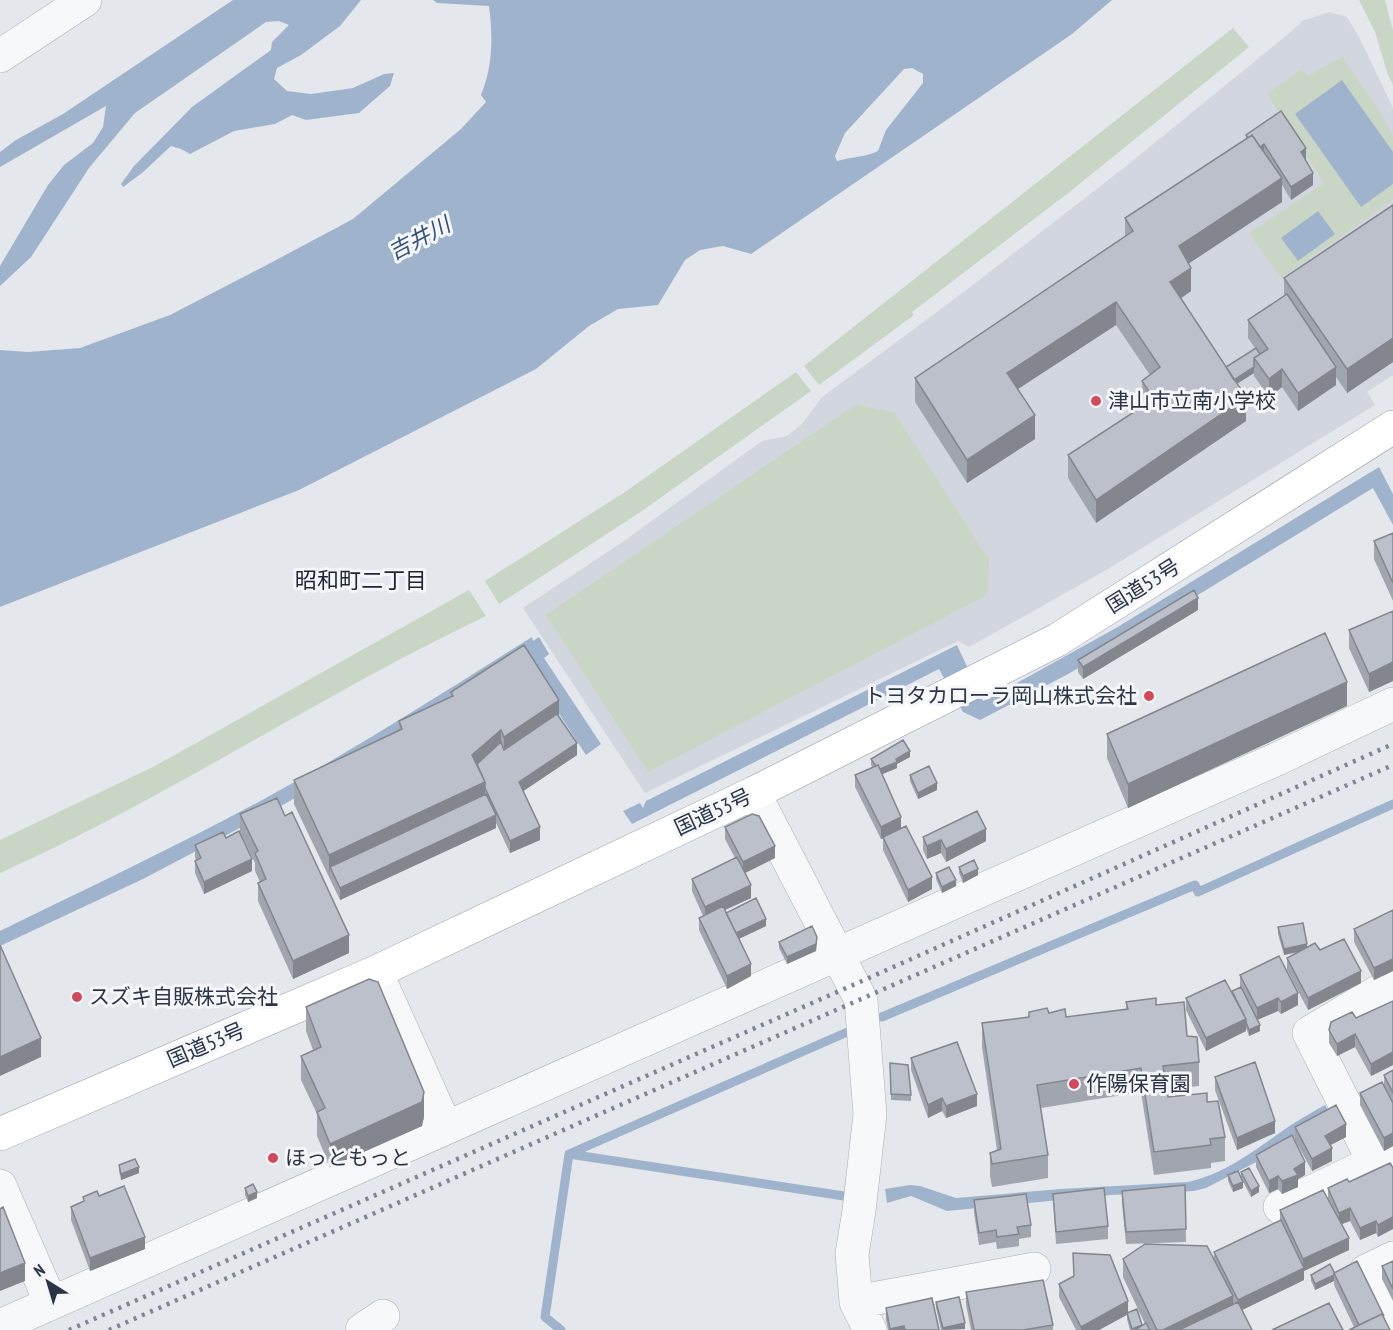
<svg xmlns="http://www.w3.org/2000/svg" width="1393" height="1330" font-family="'PT Sans Narrow','Noto Sans JP',sans-serif">
  <style>
    .built { fill: #d2d6de }
    .green { fill: #c9d6c5 }
    .water { fill: #9fb4cc; fill-rule: evenodd }
    .lines { fill: none; stroke-linecap: round; stroke-linejoin: round }
    .stream { stroke: #9fb4cc; stroke-width: 9 }
    .minor-casing { stroke: #a9aeb7; stroke-width: 34 }
    .highway-casing { stroke: #8b94a3; stroke-width: 34 }
    .minor { stroke: #f7f8fa; stroke-width: 33 }
    .highway { stroke: #fff; stroke-width: 33 }
    .rail { stroke: #7d8696; stroke-width: 4.5; stroke-dasharray: 3 6; stroke-linecap: butt }
    .wall { fill: #a1a5ae }
    .shaded-wall { fill: #83868d }
    .building { fill: #bbc0ca; stroke: #83868d; stroke-width: 1.5 }
    .poi-dot { fill: #d1495b; stroke: #f4f6f9; stroke-width: 2 }
    .labels { text-anchor: middle; stroke-width: 6; stroke-linejoin: round; paint-order: stroke }
    .poi-label { font-size: 21px; fill: #2b3445; stroke: #f4f6f9; text-anchor: start }
    .street-label { font-size: 21px; fill: #2b3445; stroke: #f4f6f9 }
    .water-label { font-size: 22px; font-style: italic; fill: #34527a; stroke: #f4f6f9 }
    .neighbourhood-label { font-size: 22px; fill: #1d2536; stroke: #f4f6f9 }
  </style>
  <rect width="100%" height="100%" fill="#e4e7ec"/>
  <path class="built" d="M1329,12l18,5 12,20 34,71v267l-26,17 8,13 -267,164 -139,78 -11,-6 -313,152 -122,-185 101,-67 138,-100 25,-5 15,-12 19,-26 144,-107 160,-124 168,-137 9,-9z"/>
  <path class="green" d="M1359,0h26l8,31v54l-5,-10 -13,-43z
    M1233,28l16,19 -182,147 -155,118 2,3 -95,70 -15,-19z
    M1342,57l37,53 14,26v64l-112,78 -32,-45 75,-50 -57,-89 35,-25 6,7z
    M796,372l15,19 -172,122 -140,91 -14,-23 140,-89z
    M855,405l39,7 95,148 -2,35 -339,177 -102,-157z
    M469,590l17,26c-166,79 -318,182 -486,257v-33l155,-74z"/>
  <path class="water" d="M233,0h128l-21,26 -39,29 -24,13 -3,11 13,12 24,3 42,-6 31,-14 10,-1 -4,13 -31,27 -53,7 -14,-5 -17,9 -41,7 -44,23 -9,-5 -10,-3 -29,27 -19,14 -2,-3 13,-18 58,-59 79,-57 1,-8 17,-17 -10,-4 -13,1 -131,91 -46,55 -58,89 -31,29v-20l48,-81 16,-20 29,-22 10,-16 3,-21 -106,61v-15l16,-12 47,-26z
    M433,0h679l-40,34 -321,220 -28,-8 -23,4 -15,10 -27,45 -40,4 -29,17 -53,43 -237,121 -299,117v-257l28,2 52,-4 90,-33 91,-47 92,-49 108,-90 25,-27 -5,-7c12,-29 12,-58 8,-89l-52,-3zM912,68l11,6v9l-37,47 -8,21c-12,6 -27,6 -41,10l-2,-5 10,-23 59,-64z
    M1342,80l51,72v32l-32,23 -66,-93z
    M1318,211l17,23 -37,27 -17,-23z
    M1379,467l14,27v31l-20,-37 -303,185 -90,47 -17,-8 -24,-43 -307,155 -9,-13 17,-8 3,5 3,-7 311,-156 26,56 5,-2 128,-71z
    M532,637l1,4 6,-4 10,17 -5,4 57,86 -15,11 -59,-90 -253,145 -131,69 -143,67v-15c88,-43 177,-85 264,-132 91,-50 179,-106 268,-162z
    M1325,1105l6,10 -67,43 -58,30 -12,3 -83,4 -164,16 -36,-15 -24,7 -2,-14 25,-4 10,1 36,12 105,-9 127,-7c33,-7 62,-28 90,-48 15,-11 31,-20 47,-29z"/>
  <g class="lines">
    <path class="stream" d="M882,1017l313,-132 3,7 195,-88
      M569,1154l283,-124
      M569,1154l275,42
      M561,1330l-16,-13 24,-163"/>
    <defs>
      <path id="minor" d="M0,56l85,-56
        M754,793l107,207 9,114 -11,97 -7,43 4,48 14,28
        M376,972l70,156
        M1374,1162l-65,-129 84,-50
        M0,1186l51,117
        M1280,1207l113,-54
        M1393,1258l-27,13 27,53
        M856,1302l178,-33
        M0,1326l1277,-567 116,-55
        M362,1330l21,-14"/>
      <path id="highway" d="M0,1134l376,-162 378,-179 303,-153 336,-213"/>
    </defs>
    <use href="#minor" class="minor-casing"/>
    <use href="#highway" class="highway-casing"/>
    <use href="#minor" class="minor"/>
    <use href="#highway" class="highway"/>
    <path class="rail" d="M69,1330l784,-345 540,-241
      M109,1330l1284,-565"/>
  </g>
  <path class="wall" d="M1246,135l60,26 7,24 -22,15 -9,-15v17l-93,61 2,28 -10,7 45,69 29,-19 -7,-10v-18l36,-24v-18l109,-73v157l-46,31 -11,-16v8l-38,26 -16,-24 -13,10 -15,-21v-3l-17,11 9,37 -150,102 -28,-45v-23l75,-49 -1,-2v-23l8,-6 -34,-50 -98,64 17,50 -68,44 -52,-81v-24l210,-142v-18l121,-79z
    M1393,533v68l-19,-42v-18z
    M1198,610l-115,69 -5,-7v-12z
    M1393,611v70l-24,11 -20,-44v-18z
    M451,692l108,25 18,38 -54,36 17,49 -30,13 -14,-30v5l-156,72 -46,-96v-24l105,-49v-10l52,-24z
    M1347,706l-219,102 -21,-50v-24z
    M910,757l-13,7v4l-15,6 19,54 31,61 -24,13 -25,-52v-11h-2l-26,-52v-12l18,-7 -2,-3v-6z
    M910,775l27,15 -19,9 -8,-18z
    M240,814l109,139 -56,26 -35,-78v-18l2,-1 -5,-11v-8l-15,-31z
    M725,827l50,31 -30,15 6,25 -26,12 1,3 40,13 -27,13 12,37 -24,13 -28,-59v-12l4,-2 -11,-25v-12l43,-21 -10,-19z
    M923,837l63,4 -40,21 -5,-9 -14,6 -4,-9z
    M226,838l26,33 -48,23 -9,-21v-12l1,-1 -1,-2v-13z
    M959,867l19,8 -15,8 -4,-10z
    M936,873l20,13 -14,7 -6,-14z
    M1393,910v61l-19,9 -20,-38v-13z
    M1278,927l29,20 13,3 41,33 -53,27 -21,-40v-12l11,-6 -14,3 -6,-21z
    M779,942l38,1 -1,8 -29,13 -8,-16z
    M1240,975l58,30 -17,9 -3,-3 -21,9 3,11 -11,5 -3,-8v3l-40,20 -20,-41v-12l46,-5v-2l8,-4z
    M1393,1001v64l-22,11 -16,-29 -18,9 -8,-13v-13z
    M1126,1002l30,3 31,31 12,26v24l-32,3 1,8 39,5 18,35v24l-14,2v5l-57,7 -13,-83 -100,16 7,47v23l-56,9 -2,-11v-23l7,-3 -15,-103v-24l47,-6 20,-4 17,4 60,-7z
    M306,1007l118,109 -2,10 -92,41 -13,-31v-22l-16,-34v-24l12,-6 -7,-19z
    M911,1058l66,48 -31,12 -4,-7 -14,7 -17,-48z
    M890,1063l21,32v6l-20,-1z
    M1393,1070v76l-9,5 -24,-46v-12l24,-8v-10z
    M1215,1077l60,56 -38,17 -22,-60z
    M1295,1127l51,10 -16,8 2,16 -20,10 -17,-31z
    M1256,1155l49,20 -7,4v8l-16,7 -4,-5 -9,4 -13,-26z
    M1390,1163l-12,74 -2,-4 -16,7 -10,-19 -8,3 7,26 -45,21v9l-62,30 10,20h-122l-3,-11v-4l-28,15h-23l-17,-33v-13l15,-7 -1,-24 55,59 14,14 3,-2 -22,-47v-18l91,2v-9l66,-31v-11l48,-11v-11l21,-6z
    M119,1165l20,8 -18,7 -2,-9z
    M1241,1172l18,20 -8,5 -10,-19z
    M1228,1175l15,13 -10,4 -5,-11z
    M1185,1185l1,57 -60,2 -4,-40v-13z
    M245,1188l12,10 -9,4 -3,-7z
    M1053,1194l55,32v13l-52,5z
    M99,1196l46,53 -55,22 -19,-51v-13l12,-5v-5z
    M974,1200l57,25v12l-12,2v7l-22,3 -1,-7 -17,3 -5,-32z
    M1393,1261v40l-11,-22v-13z
    M1334,1272l56,58 -36,-3 -20,-42v-4l-19,9 -4,-9v-6z
    M966,1292l87,33v5h-82l-5,-25z
    M936,1302l29,27 -24,1 -5,-22z
    M886,1308l53,22h-51l-2,-10z"/>
  <path class="shaded-wall" d="M1264,144v13l-8,-8z
    M1306,148v13l-5,-9z
    M1313,173v12l-22,15v-13z
    M1282,178v24l-103,68v-24z
    M1191,268v23l-21,15v-24z
    M1116,302v23l-109,71v-23z
    M1393,338v24l-46,31v-24z
    M1254,367v6l-27,17v-6z
    M1336,367v18l-38,26v-18z
    M1282,369v18l-13,10v-18z
    M1246,397v24l-150,102v-23z
    M1035,415v24l-68,44v-23z
    M1198,598v12l-115,69v-12z
    M1393,662v19l-24,11v-18z
    M1347,682v24l-219,102v-24z
    M559,700v24l-55,37v-24z
    M501,730v23l-23,21 -6,-19z
    M577,743v12l-58,39v-12z
    M910,751v6l-13,7v4l-19,8v-6z
    M485,782v23l-155,62 -1,11v-23z
    M937,783v7l-19,9v-6z
    M496,815v13l-156,72v-12z
    M901,817v12l-20,10v-12z
    M540,827v13l-30,13v-12z
    M986,829v12l-40,21v-13z
    M941,840v13l-14,6v-13z
    M775,846v12l-32,16v-12z
    M252,859v12l-48,23v-12z
    M978,869v6l-15,8v-7z
    M932,877v12l-24,13v-12z
    M956,880v6l-14,7v-6z
    M751,885v13l-46,21v-12z
    M766,919v7l-30,14v-6z
    M349,935v18l-56,26v-18z
    M817,937l-1,14 -29,13v-7z
    M1307,944v6l-23,5v-6z
    M1393,959v12l-19,9v-12z
    M751,964v12l-24,13v-13z
    M1361,971v12l-53,27v-12z
    M1298,993v12l-17,9v-12z
    M1278,998v13l-21,9v-12z
    M1246,1019v12l-40,20v-13z
    M1260,1025v6l-11,5v-6z
    M1355,1034v13l-18,9v-12z
    M41,1038v19l-41,19v-19z
    M1393,1052v13l-22,11v-12z
    M424,1092v24l-2,10 -92,41v-23z
    M977,1094v12l-31,12v-12z
    M942,1098v13l-14,7v-13z
    M1275,1121v12l-38,17v-12z
    M1346,1124v13l-21,11v-12z
    M1393,1133v13l-9,5v-13z
    M1332,1148v13l-20,10v-12z
    M1305,1162v13l-7,4v8l-16,7v-13l12,-12z
    M139,1167v6l-18,7v-6z
    M1278,1176v13l-9,4v-12z
    M1243,1182v6l-10,4v-6z
    M1259,1186v6l-8,5v-6z
    M257,1192v6l-9,4v-6z
    M1350,1208v13l-11,4v-12z
    M1393,1217v12l-15,8v-12z
    M1376,1221v12l-16,7v-12z
    M145,1237v12l-55,22v-13z
    M1349,1238v12l-45,21v9l-66,32v-12l65,-32v-9z
    M25,1263v18l-25,10v-18z
    M1334,1275v6l-19,9v-6z
    M1233,1296v18l-32,16h-38z
    M1128,1301v13l-29,16h-18v-3z
    M965,1323v6l-22,1v-2z
    M904,1326v4h-14v-1z"/>
  <path class="building" d="M1281,111l25,37 -5,4 12,21 -22,14 -27,-43 -4,3 -8,-12 -4,3 -2,-3z
    M1252,135l30,43 -103,68 12,22 -21,14 76,115 -150,103 -28,-45 86,-56 -12,-18 18,-14 -44,-65 -109,71 28,42 -68,45 -52,-82 218,-147 -8,-13z
    M1393,205v133l-46,31 -63,-91z
    M1287,294l49,73 -38,26 -16,-24 -13,10 -15,-21 14,-9 -20,-29z
    M1256,348l4,6 -6,4v9l-20,13 -8,-13z
    M1393,533v50l-19,-42z
    M1194,590l4,8 -115,69 -5,-7z
    M1393,611v51l-24,12 -20,-44z
    M1325,633l22,49 -219,102 -21,-50z
    M524,645l35,55 -55,37 -3,-7 -29,25 13,27 -156,73 -35,-75 108,-51 -3,-8 54,-25 -2,-4z
    M557,714l20,29 -58,39 21,45 -30,14 -25,-53v-6l-8,-18 24,-22 3,8z
    M903,740l7,11 -14,8 1,3 -17,7 -2,-4 -2,1 -5,-7z
    M878,765l23,52 -20,10 -26,-52z
    M929,766l8,17 -19,10 -8,-18z
    M486,794l10,21 -156,73 -10,-21z
    M277,798l8,18 7,-4 57,123 -56,26 -35,-78 8,-4 -11,-26 3,-2 -18,-37z
    M977,811l9,18 -40,20 -5,-9 -14,6 -4,-9z
    M752,814l7,2 16,30 -32,16 -18,-35z
    M906,826l26,51 -24,13 -25,-53z
    M239,831l13,28 -48,23 -9,-21 6,-3 -6,-13 28,-13 3,6z
    M737,857l14,28 -46,22 -13,-28z
    M974,860l4,9 -15,7 -4,-9z
    M949,867l7,13 -14,7 -6,-14z
    M756,898l10,21 -30,14 -10,-20z
    M723,906l28,58 -24,12 -28,-58z
    M1393,910v49l-19,9 -20,-39z
    M1303,923l4,21 -23,5 -6,-22z
    M812,926l5,11 -1,7 -29,13 -8,-15z
    M1344,939l17,32 -53,27 -21,-40 28,-15 5,7z
    M0,945l41,93 -41,19z
    M1279,956l19,37 -17,9 -3,-4 -21,10 -17,-33z
    M369,979l9,3 46,110 -2,10 -92,42 -13,-32 8,-4 -24,-52 20,-9 -15,-40z
    M1225,980l21,39 -40,19 -20,-40z
    M1241,987l19,38 -11,5 -3,-8v-3l-14,-28z
    M1156,998v7l28,-3 3,34 10,1 2,25 -36,4 5,31 39,-4v9l11,-1 7,36 -15,2 1,6 -57,7 -13,-84 -104,17 11,70 -56,9 -2,-11 11,-4 -19,-126 47,-6v-5l18,-4 2,5 16,-4 1,8 62,-8 -2,-7z
    M1393,1001v51l-22,12 -16,-30 -18,10 -8,-14 2,-8 21,-10 4,6z
    M957,1042l20,52 -31,12 -4,-8 -14,7 -17,-47z
    M1255,1062l20,59 -38,17 -22,-61z
    M890,1063l18,2 3,30 -20,-1z
    M1393,1070v23l-9,-18z
    M1382,1082l11,21v30l-9,5 -24,-45z
    M1336,1105l10,19 -21,12 7,12 -20,11 -17,-32z
    M1292,1135l13,27 -11,7 4,6 -16,6 -4,-5 -9,5 -13,-26z
    M135,1159l4,8 -18,7 -2,-9z
    M1390,1163l3,5v49l-15,8 -2,-4 -16,7 -10,-20 -11,5 -11,-25 19,-9 2,3z
    M1249,1168l10,18 -8,5 -10,-19z
    M1238,1171l5,11 -10,4 -5,-11z
    M253,1184l4,8 -9,4 -3,-8z
    M1185,1185l1,44 -60,3 -4,-41z
    M124,1186l21,51 -55,21 -19,-51 13,-6 -1,-4 14,-6 2,5z
    M1104,1188l4,38 -52,6 -3,-38z
    M1323,1190l26,48 -46,21 -23,-49z
    M1026,1194l5,31 -14,2 2,7 -22,3 -1,-7 -17,3 -5,-33z
    M3,1207l22,56 -25,10v-64z
    M1281,1220l23,48 -66,32 -24,-48z
    M1145,1244l62,2 26,50 -70,34h-6l-34,-71z
    M1073,1253l37,2 18,46 -47,26 -22,-43 15,-8z
    M1357,1261l27,55 -2,-2 -23,11 -25,-52z
    M1393,1261v28l-11,-23z
    M1330,1264l4,8v3l-19,9 -4,-9z
    M1043,1280l10,45 -30,5h-49l-8,-38z
    M959,1297l6,26 -22,5 -7,-26z
    M932,1298l7,32h-34l-1,-4 -14,3 -4,-21z
    M1238,1302l14,28h-73z
    M1329,1303l14,27h-71z
    M1137,1309l5,16 -10,4 -5,-16z
    M1382,1314l8,16h-41z
    M1146,1323l4,7h-15z"/>
  <g class="poi-dot">
    <circle cx="1096" cy="401" r="6"/>
    <circle cx="1149" cy="696" r="6"/>
    <circle cx="77" cy="997" r="6"/>
    <circle cx="1074" cy="1084" r="6"/>
    <circle cx="273" cy="1158" r="6"/>
  </g>
  <g class="labels">
    <g class="poi-label">
      <text x="1108" y="408">津山市立南小学校</text>
      <text x="1137" y="703" text-anchor="end">トヨタカローラ岡山株式会社</text>
      <text x="89" y="1004">スズキ自販株式会社</text>
      <text x="1086" y="1091">作陽保育園</text>
      <text x="285" y="1165">ほっともっと</text>
    </g>
    <g class="street-label">
      <text transform="translate(1143 586) rotate(-32)" y="7">国道53号</text>
      <text transform="translate(713 812) rotate(-25)" y="7">国道53号</text>
      <text transform="translate(206 1045) rotate(-23)" y="7">国道53号</text>
    </g>
    <g class="water-label">
      <text transform="translate(419 238) rotate(-28)" y="8">吉井川</text>
    </g>
    <g class="neighbourhood-label">
      <text x="361" y="588">昭和町二丁目</text>
    </g>
  </g>
  <g transform="translate(48 1282) rotate(323)" stroke="#f4f6f9" stroke-width="4.5" paint-order="stroke">
  <path d="M0-4.5L10 22L0 15L-10 22Z" fill="#2b3445"/>
  <text y="-9" font-size="16" font-weight="bold" text-anchor="middle" fill="#2b3445">N</text>
  </g>
</svg>
